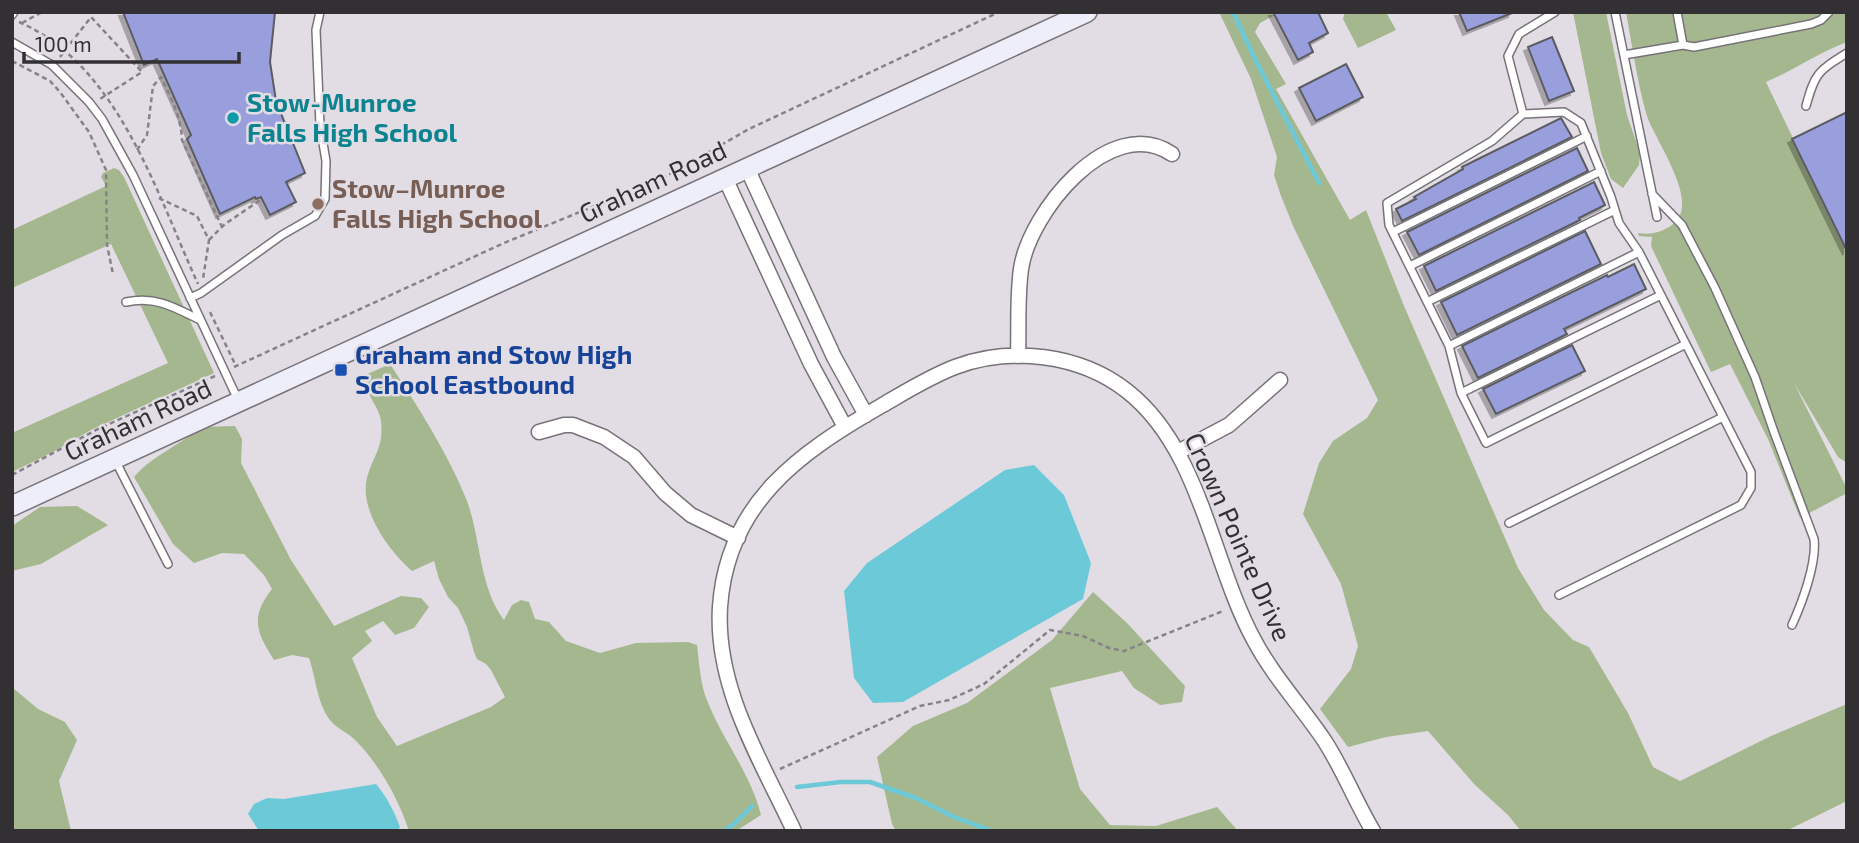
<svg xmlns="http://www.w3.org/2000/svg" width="1859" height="843" font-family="'Exo 2',sans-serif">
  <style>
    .green { fill: #a5b78e }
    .water { fill: #6cc9d8 }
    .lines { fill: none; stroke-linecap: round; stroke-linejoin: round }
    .stream { stroke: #6cc9d8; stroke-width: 4.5 }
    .building { fill: #999edd; stroke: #5a5b61; stroke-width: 2; filter: url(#shadow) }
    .lane-casing { stroke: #767278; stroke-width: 10 }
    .street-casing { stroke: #767278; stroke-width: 17 }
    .secondary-casing { stroke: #767278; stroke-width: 22 }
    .path { stroke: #868287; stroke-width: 2.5; stroke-dasharray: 5 3.5; stroke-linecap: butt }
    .lane { stroke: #fff; stroke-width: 7 }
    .street { stroke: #fff; stroke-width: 14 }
    .secondary { stroke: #eeeefb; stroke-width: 19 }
    .culture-dot { fill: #0f9aa8; stroke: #e2dde4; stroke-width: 2.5 }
    .education-dot { fill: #8d6e63; stroke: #e2dde4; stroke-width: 2.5 }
    .transit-dot { fill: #1a4fb4; stroke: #e2dde4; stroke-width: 2.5 }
    .labels { text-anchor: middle; stroke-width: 5; stroke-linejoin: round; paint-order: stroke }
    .culture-label { font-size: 26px; font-weight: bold; fill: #0d838f; stroke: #e2dde4; text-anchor: start }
    .street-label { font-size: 26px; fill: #323033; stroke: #e2dde4 }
    .education-label { font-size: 26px; font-weight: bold; fill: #785e54; stroke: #e2dde4; text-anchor: start }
    .transit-label { font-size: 26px; font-weight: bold; fill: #164399; stroke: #e2dde4; text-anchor: start }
  </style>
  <defs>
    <filter id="shadow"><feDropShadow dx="-4" dy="4" stdDeviation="0" flood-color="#0004"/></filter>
  </defs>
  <rect width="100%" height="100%" fill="#e2dde4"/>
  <path class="green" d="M1219,12h56v3l-15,8 -5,9 31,52 -10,5 74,131 16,-10 38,96 114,262 26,42 29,30 16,7 39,66 25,54 27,14 91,-45 76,-32v97l-61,30h-265l-13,-16 -33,-30 -47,-54 -42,6 -38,10 -28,-38 31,-40 7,-23 -17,-62 -38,-70 16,-51 14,-22 34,-23 11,-18 -84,-172 -13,-32 -7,-21 3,-18 -26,-78z
    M1345,12h41l10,18 -38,18 -15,-29z
    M1573,12h33l21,103 13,38 -1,12 -16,23 -12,-9 -10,-26z
    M1626,12h221v30c-29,11 -53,28 -81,40l81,169v212l-9,-6 -44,-74 53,106v4l-47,25 -32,-79 -38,-75 -19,8 -60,-126 1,-9 -13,-1 -1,-3c12,2 21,0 31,-6 37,-20 -15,-86 -23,-114 -9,-33 -14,-68 -20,-101z
    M114,168l5,2 5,7 90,196 -123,57 -38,22 -41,20v-39l156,-70 -57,-119 -99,44v-58l94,-44 -5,-9 2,-4z
    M390,364c28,43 58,89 77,137 14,38 12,86 37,119l8,-15 9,-5 8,2 6,17 14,3 17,19 34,12 36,-10 52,-1 9,3c2,16 3,34 8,50 15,42 45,76 56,120l-25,16h-327c-10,-31 -30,-67 -53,-90 -7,-8 -19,-12 -26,-21 -13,-17 -14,-42 -21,-62l-17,-3 -18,5c-18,-28 -24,-43 -2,-71l-8,-14 -20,-21 -22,-1 -28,10 -21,-19 -39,-67c19,-22 45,-31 67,-50l34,-1 7,13 -1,24 50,97 43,66 67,-30 20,2 8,9 -15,21 -19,7 -12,-14 -18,10 7,10 -20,17 25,59 20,29 94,-39 14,-10 -14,-27 -5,-6 -9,-5 -3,-7 -7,-25 -9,-19 -10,-11 -9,-18 -5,-18 -22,10c-23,-20 -53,-61 -45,-93 6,-23 17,-30 14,-57 -1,-9 -7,-17 -11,-25 -2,-7 -3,-14 -5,-21z
    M77,506l31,19 -67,39 -29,7v-45l28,-19z
    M1093,592l34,31 58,63 -3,16 -22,3 -26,-17 -12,-17 -72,17 30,101 30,36 46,1 61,-19 21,24h-342l-4,-7 -15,-67 36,-31 54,-23 85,-63z
    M12,687l26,22 27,13 12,18 -18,41 12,50h-59z"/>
  <path class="water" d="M1034,465l30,30 27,68 -8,36 -180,103 -30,1 -19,-25 -10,-87 23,-28 138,-93z
    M376,784c11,13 18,27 24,43l-3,4h-138l-11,-17 6,-10 13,-6 17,1z"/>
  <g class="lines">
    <path class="stream" d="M1233,12l21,45 65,126
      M797,787l44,-5h29l46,16 38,19 38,14
      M724,831l10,-7 18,-18"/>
  </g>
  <path class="building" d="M123,12h152l-5,50 6,39 29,72 -19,9 10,20 -26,13 -9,-18 -5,2 -1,-2 -35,17 -33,-75 4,-4 -34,-76 -13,6z
    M1273,12h45l10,21 -19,10 4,9 -15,8z
    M1459,12h53v1l-45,18z
    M1552,37l22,54 -25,10 -21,-54z
    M1346,64l17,33 -47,24 -17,-33z
    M1847,112v139l-55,-112z
    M1561,118l11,19 -170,84 -6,-12 20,-10 -2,-2 49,-28 -1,-2z
    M1577,148l11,23 -169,84 -12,-23z
    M1594,182l11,23 -26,13 1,2 -144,71 -12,-25z
    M1585,231l16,33 -144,71 -16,-33z
    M1634,264l12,25 -82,40 3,5 -89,44 -16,-32 145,-71 1,2z
    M1572,345l13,26 -89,43 -13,-25z"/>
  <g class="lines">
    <defs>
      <path id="lane" d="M1615,12l42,205
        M1677,12l6,33
        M12,15l2,-3
        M12,42l40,23 37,37 13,17 31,56 106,227
        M1624,55l59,-10 11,2 117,-23 10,-4 8,-8
        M1806,106c9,-33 12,-35 41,-53
        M1564,112l17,11 30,74 8,26 20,29 -190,94 -60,-121 -2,-22 105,-62 31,-27z
        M1523,114l-15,-58 11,-22 36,-22
        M1652,194l30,31 33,63 40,89 19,55 40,107c3,24 -12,64 -22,86
        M1393,232l194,-96
        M1410,266l191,-95
        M190,298l11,-5 81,-58 33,-19 10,-17 1,-38 -6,-36 -4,-95 4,-18
        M126,302c30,-6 48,5 74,18
        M1427,302l188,-92
        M1449,346l12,47 25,50 200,-99
        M1461,393l200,-98
        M115,460l53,104
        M1509,523l214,-106
        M1559,595l182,-90 10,-17v-16l-112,-220"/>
      <path id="street" d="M747,168l87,189 32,58
        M725,178l86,186 34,63
        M1018,356c1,-29 -1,-59 3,-87 8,-56 89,-157 151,-115
        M539,432l25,-7h9l31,12 30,20 31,36 26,22 47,23
        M1178,452l51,-27 51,-45
        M794,831c-33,-71 -79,-143 -74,-224 7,-104 79,-154 161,-201 24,-14 48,-29 74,-39 55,-21 125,-13 172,24 74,58 84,170 127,249 19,36 47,66 70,100 19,29 31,61 49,91"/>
      <path id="secondary" d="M12,506l1075,-494"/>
    </defs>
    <use href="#lane" class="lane-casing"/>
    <use href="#street" class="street-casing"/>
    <use href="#secondary" class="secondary-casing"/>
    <path class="path" d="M19,22c99,43 137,170 179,262
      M22,23l20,-11
      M60,57l31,-40 51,55 -42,27
      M12,61l38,20 10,11 29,40 17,38 1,75 6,29
      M137,150l10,-15 6,-49 8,-9c10,21 20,39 21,63l40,87
      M159,198l38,18 12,24 -6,39
      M209,240l16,-16 37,-25
      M210,312l26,54
      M234,367l270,-124 159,-65 86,-49 250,-117
      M12,475l86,-46 117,-53
      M780,769l140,-63 29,-6 35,-16 66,-54 33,6 26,12 15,3 99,-40"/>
    <use href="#lane" class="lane"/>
    <use href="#street" class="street"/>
    <use href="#secondary" class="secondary"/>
  </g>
  <circle class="culture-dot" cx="233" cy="118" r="7"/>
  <circle class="education-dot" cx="318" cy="204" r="7"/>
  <rect class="transit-dot" x="334" y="363" width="14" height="14" rx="3.5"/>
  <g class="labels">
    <g class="culture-label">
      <text x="247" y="112">Stow-Munroe<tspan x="247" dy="30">Falls High School</tspan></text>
    </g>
    <g class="street-label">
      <text transform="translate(653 182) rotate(-25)" y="9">Graham Road</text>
      <text transform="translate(138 420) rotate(-25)" y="9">Graham Road</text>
      <text transform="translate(1238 537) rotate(66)" y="9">Crown Pointe Drive</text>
    </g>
    <g class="education-label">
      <text x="332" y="198">Stow–Munroe<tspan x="332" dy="30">Falls High School</tspan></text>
    </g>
    <g class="transit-label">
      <text x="355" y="364">Graham and Stow High<tspan x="355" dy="30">School Eastbound</tspan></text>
    </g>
  </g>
  <rect width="1859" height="843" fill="none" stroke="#323033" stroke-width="28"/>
  <path d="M24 52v10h215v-10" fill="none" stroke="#323033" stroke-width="3.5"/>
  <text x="35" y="52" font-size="21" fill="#323033" stroke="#e2dde4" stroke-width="5" paint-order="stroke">100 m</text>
</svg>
